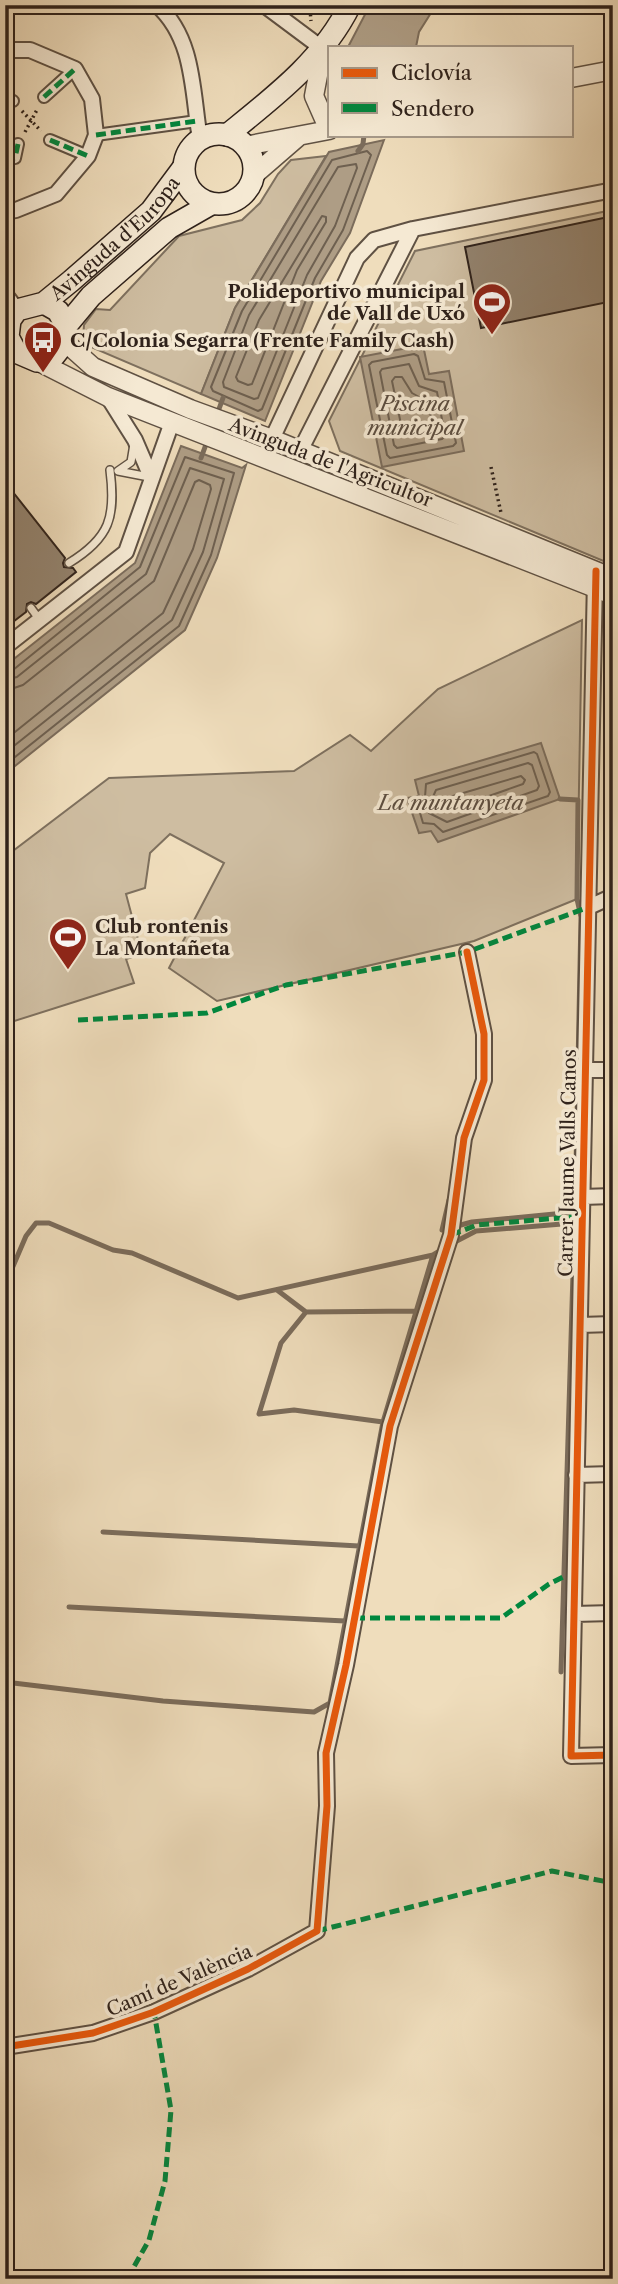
<svg xmlns="http://www.w3.org/2000/svg" width="618" height="2284" font-family="'Libre Caslon Text',serif">
  <style>
    .green { fill: #cebda1; stroke: #7e705e; stroke-width: 2 }
    .water { fill: #ae9d85; stroke: #7b6c5b; stroke-width: 2 }
    .lines { fill: none; stroke-linecap: round; stroke-linejoin: round }
    .shore { stroke: #6e6050; stroke-width: 2 }
    .stream { stroke: #7b6c5b; stroke-width: 5 }
    .building { fill: #93836f; stroke: #2f221b; stroke-width: 2 }
    .service-casing { stroke: #5f5143; stroke-width: 10 }
    .pedestrian-casing { stroke: #5f5143; stroke-width: 14 }
    .minor-casing { stroke: #5f5143; stroke-width: 18 }
    .tertiary-casing { stroke: #5f5143; stroke-width: 21 }
    .secondary-casing { stroke: #2f221b; stroke-width: 24 }
    .path { stroke: #2f221b; stroke-width: 3.5; stroke-dasharray: 2 3.5; stroke-linecap: butt }
    .service { stroke: #f5e9d3; stroke-width: 7 }
    .pedestrian { stroke: #f5e9d3; stroke-width: 10 }
    .minor { stroke: #f5e9d3; stroke-width: 14 }
    .tertiary { stroke: #f5e9d3; stroke-width: 18 }
    .secondary { stroke: #f5e9d3; stroke-width: 21 }
    .quiet { stroke: #00873e; stroke-width: 5; stroke-dasharray: 10 5; stroke-linecap: butt }
    .cycleway-casing { stroke: #f5e9d3; stroke-width: 11 }
    .cycleway { stroke: #e8590c; stroke-width: 7 }
    .labels { text-anchor: middle; stroke-width: 7; stroke-linejoin: round; paint-order: stroke }
    .street-label { font-size: 19px; fill: #2f221b; stroke: #f5e9d3 }
    .poi-label { font-size: 19px; font-weight: bold; fill: #2f221b; stroke: #f5e9d3; text-anchor: start }
    .water-label { font-size: 21px; font-style: italic; fill: #5b4d40; stroke: #f5e9d3 }
  </style>
  <rect width="100%" height="100%" fill="#efddbc"/>
  <filter id="stains"><feTurbulence type="fractalNoise" baseFrequency=".00286" numOctaves="4"/><feColorMatrix values="0 0 0 0 .2 0 0 0 0 .09 0 0 0 0 .02 0 0 0 .5 -.17"/></filter>
  <radialGradient id="worn" r=".72"><stop offset=".6" stop-color="#630" stop-opacity="0"/><stop offset="1" stop-color="#630" stop-opacity=".3"/></radialGradient>
  <path class="green" d="M326,156l-91,152 -34,86 -110,-47 -8,-9 1,-13 12,-16 14,1 69,-74 63,-16 18,-17 18,-29 13,-14z
    M612,210l1,355 -273,-114 -11,-30 86,-170z
    M582,620l-5,279 -103,42 -257,60 -48,-33 55,-105 -54,-29 -20,19 -5,35 -19,6 16,60 -16,5 8,24 -129,41v-167l104,-79 185,-7 56,-36 21,16 67,-62z"/>
  <path class="water" d="M370,5h66l-17,27 -3,15h-68z
    M384,140l-34,93 -29,48 -56,140 -64,-27 34,-86 94,-156z
    M423,345l6,29 20,-3 15,80 -82,16 -22,-110z
    M181,446l61,22 4,-3 -29,93 -32,72 -180,144v-108l130,-103z
    M541,743l19,56 -122,43 -7,-11 -12,2 -12,-35 12,-2 -4,-16z"/>
  <g class="lines">
    <path class="shore" d="M367,151l4,4 -28,75 -28,48 -53,131 -4,2 -45,-20 -2,-4 31,-76 90,-151z
      M356,164l1,4 -22,58 -28,49 -49,123 -4,1 -30,-12 -1,-5 26,-67 89,-148z
      M322,216l4,1v5l-29,48 -45,114 -4,1 -10,-4 -2,-4 23,-57z
      M414,354l4,2 7,23 19,3 12,61 -3,3 -63,12 -3,-3 -18,-90 3,-3z
      M409,364l10,22 18,6 8,44 -3,3 -45,9 -3,-3 -14,-73 2,-3z
      M395,377h7l10,16 16,9 5,25 -2,3 -25,6 -3,-2 -11,-53z
      M5,671l8,-1 127,-103 45,-110 49,16 -23,82 -32,71 -174,139
      M5,680l12,-3 129,-103 44,-106 34,11 -21,73 -31,68 -167,133
      M5,691l18,-6 131,-104 41,-99 4,-2 11,5 1,4 -18,60 -30,64 -158,127
      M534,752l3,2 13,38 -2,4 -105,36 -9,-8 -11,-1 -5,-17 7,-9 1,-13z
      M528,763l4,2 7,21 -2,4 -90,32 -18,-9 -1,-5 8,-18z
      M521,776l4,4 -2,4 -74,26 -6,-3 3,-9z"/>
    <path class="stream" d="M358,151l5,-7 1,-9
      M201,458l22,-60
      M560,799l18,1 -1,99 4,18 -5,248
      M449,1200l-7,30 30,-8 103,-10
      M451,1244l25,-13 98,-8
      M5,1285l21,-49 10,-13h13l64,27 19,3 106,45 195,-43
      M277,1290l29,22 110,-1
      M306,1312l-25,31 -22,71 35,-4 89,12
      M103,1532l256,14
      M69,1607l276,14
      M561,1672l14,-465
      M5,1682l158,19 151,11 16,-9 53,-281 50,-167 10,-6"/>
  </g>
  <path class="building" d="M613,216v85l-132,27 -16,-81z
    M5,482l60,76 -2,5 1,4 9,1 3,4 -40,32 -5,-2 -4,2 -1,8 -21,16z"/>
  <g class="lines">
    <defs>
      <path id="service" d="M134,444l-3,18 -13,9 31,6
        M69,563c41,-25 47,-46 41,-93
        M31,608l8,11"/>
      <path id="pedestrian" d="M44,97l31,-28
        M5,102l8,-1
        M96,135l101,-14
        M50,140l38,16
        M5,160l10,-2 3,-14"/>
      <path id="minor" d="M157,5c38,34 35,88 43,134
        M264,5l59,44
        M5,50h25l45,19 17,30 4,36 -8,21 -32,38 -40,16 -11,2
        M5,294l12,16
        M108,397l27,43 16,37
        M272,439l85,-181 17,-18 39,-11 200,-39
        M300,451l113,-222
        M595,578l-24,1178 42,-1
        M5,647l121,-95 46,-130
        M589,907l24,-11
        M585,1070h28
        M582,1197l31,-1
        M580,1325l33,-1
        M576,1475l37,-1
        M574,1614l39,-1
        M5,2047l88,-14 61,-21 94,-43 69,-38 10,-125 -1,-53 20,-88 44,-239 61,-191 13,-97 20,-58v-46l-17,-82"/>
      <path id="tertiary" d="M323,49l-9,47 15,34
        M571,78l42,-8
        M245,146l84,-16
        M253,176l45,-39
        M65,342l28,25 97,42 82,30 341,139
        M37,361l71,36 505,198"/>
      <g id="secondary">
        <circle cx="219" cy="169" r="35"/>
        <path d="M227,135c47,-38 96,-75 123,-130"/>
        <path id="s1" d="M44,303l14,8 8,15 -1,16 -11,14 -17,5 -21,-9 -8,-15 2,-17 7,-10 27,-7 27,-22 80,-70 32,-43"/>
        <path d="M66,326l25,-30 78,-68 42,-24"/>
      </g>
    </defs>
    <use href="#service" class="service-casing"/>
    <use href="#pedestrian" class="pedestrian-casing"/>
    <use href="#minor" class="minor-casing"/>
    <use href="#tertiary" class="tertiary-casing"/>
    <use href="#secondary" class="secondary-casing"/>
    <path class="path" d="M301,5l9,4
      M310,9l1,12
      M22,111l19,20
      M25,132l13,-24
      M491,467l10,46"/>
    <use href="#service" class="service"/>
    <use href="#pedestrian" class="pedestrian"/>
    <use href="#minor" class="minor"/>
    <use href="#tertiary" class="tertiary"/>
    <use href="#secondary" class="secondary"/>
    <path class="quiet" d="M44,97l31,-28
      M5,102l8,-1
      M96,135l101,-14
      M50,140l38,16
      M5,160l10,-2 3,-14
      M78,1020l129,-7 79,-28 181,-33 122,-45
      M451,1235l26,-10 105,-9
      M355,1618h146l48,-34 14,-7
      M317,1931l235,-60 61,12
      M127,2279l22,-39 16,-59 6,-71 -17,-98"/>
    <defs>
      <path id="cycleway" d="M596,571l-25,1185 42,-1
        M5,2047l88,-14 61,-21 94,-43 69,-38 10,-125 -1,-53 20,-88 44,-239 61,-191 13,-97 20,-58v-46l-17,-82"/>
    </defs>
    <use href="#cycleway" class="cycleway-casing"/>
    <use href="#cycleway" class="cycleway"/>
  </g>
  <defs>
    <symbol id="stadium-pin" viewBox="-11 -11 22 30"><path d="M0 17L-7.5 6A9.5 9.5 0 1 1 7.5 6Z" fill="#8f2418" stroke="#f5e9d3"/><path d="M0-5a6.5 5 0 1 0 0 10a6.5 5 0 1 0 0-10ZM-3.5-1.8h7v3.6h-7Z" fill="#fff"/></symbol>
    <symbol id="bus-pin" viewBox="-11 -11 22 30"><path d="M0 17L-7.5 6A9.5 9.5 0 1 1 7.5 6Z" fill="#8f2418" stroke="#f5e9d3"/><path d="M-5-6H5V4H4V6H2V4H-2V6H-4V4H-5ZM-3.5-4V0h7V-4ZM-3.5 1.2v1.5H-2V1.2ZM2 1.2v1.5H3.5V1.2Z" fill="#fff"/></symbol>
  </defs>
  <g fill-rule="evenodd">
    <use href="#stadium-pin" x="470" y="280" width="44" height="60"/>
    <use href="#bus-pin" x="21" y="318" width="44" height="60"/>
    <use href="#stadium-pin" x="46" y="915" width="44" height="60"/>
  </g>
  <g class="labels">
    <g class="street-label">
      <text dy="7" stroke="none"><textPath href="#s1" startOffset="278">Avinguda d'Europa</textPath></text>
      <text transform="translate(331 462) rotate(21)" y="7">Avinguda de l'Agricultor</text>
      <text transform="translate(567 1163) rotate(-89)" y="7">Carrer Jaume Valls Canos</text>
      <text transform="translate(179 1980) rotate(-23)" y="7">Camí de València</text>
    </g>
    <g class="poi-label">
      <text x="465" y="298" text-anchor="end">Polideportivo municipal<tspan x="465" dy="22">de Vall de Uxó</tspan></text>
      <text x="70" y="347">C/Colonia Segarra (Frente Family Cash)</text>
      <text x="95" y="933">Club rontenis<tspan x="95" dy="22">La Montañeta</tspan></text>
    </g>
    <g class="water-label">
      <text x="415" y="411">Piscina<tspan x="415" dy="24">municipal</tspan></text>
      <text x="451" y="810">La muntanyeta</text>
    </g>
  </g>
  <rect width="618" height="2284" fill="none" stroke="#efddbc" stroke-width="28"/>
  <rect x="7" y="7" width="604" height="2270" fill="none" stroke="#2f221b" stroke-width="3.5"/>
  <rect x="14" y="14" width="590" height="2256" fill="none" stroke="#2f221b" stroke-width="2"/>
  <rect x="328" y="46" width="245" height="91" fill="#f5e9d3" stroke="#a69989" stroke-width="2"/>
  <rect x="342" y="68" width="35" height="10" fill="#e8590c" stroke="#a69989" stroke-width="2"/>
  <text x="391" y="80" font-size="21" fill="#2f221b">Ciclovía</text>
  <rect x="342" y="103" width="35" height="10" fill="#00873e" stroke="#a69989" stroke-width="2"/>
  <text x="391" y="116" font-size="21" fill="#2f221b">Sendero</text>
  <rect width="100%" height="100%" filter="url(#stains)"/>
  <rect width="100%" height="100%" fill="url(#worn)"/>
</svg>
